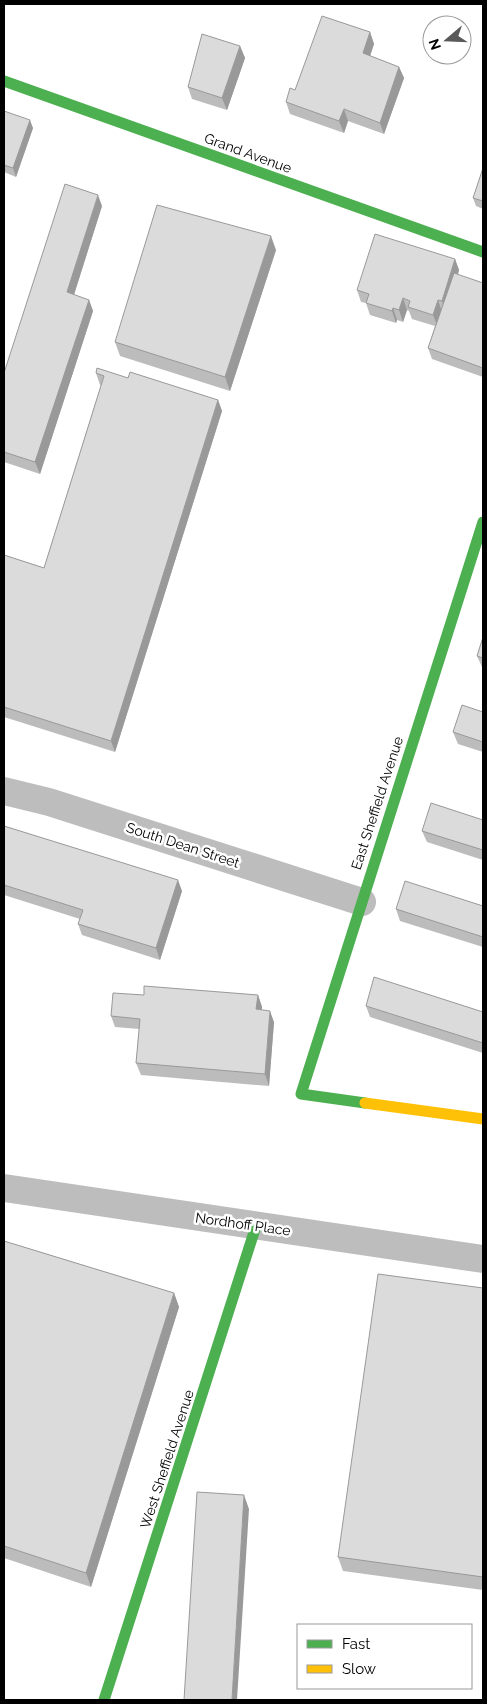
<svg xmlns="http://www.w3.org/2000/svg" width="487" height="1704" font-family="Raleway,sans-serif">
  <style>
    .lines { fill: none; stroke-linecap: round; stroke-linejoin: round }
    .street { stroke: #bdbdbd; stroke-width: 28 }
    .fast { stroke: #4caf50; stroke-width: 11 }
    .slow { stroke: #ffc107; stroke-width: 11 }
    .wall { fill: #bcbcbc }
    .shaded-wall { fill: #999 }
    .building { fill: #dbdbdb; stroke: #999 }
    .labels { text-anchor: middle; stroke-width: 5; stroke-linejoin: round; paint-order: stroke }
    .street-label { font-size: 14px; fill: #000; stroke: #fff }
  </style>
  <rect width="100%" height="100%" fill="#fff"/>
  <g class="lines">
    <path class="street" d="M4,791l45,11 313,100
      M4,1188l479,71"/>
    <path class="fast" d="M4,81l479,171
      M365,1103l-64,-9 182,-572
      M104,1700l152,-474"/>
    <path class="slow" d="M365,1103l118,16"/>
  </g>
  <path class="wall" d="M370,32l4,12 -4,12 29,11 5,11 -20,56 -36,-13 -4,12 -54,-19 -4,-12 9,-12z
    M240,46l5,12 -18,52 -35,-11 -4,-12z
    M4,111l29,17 -17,49 -12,-5z
    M483,168v41l-7,-3 -3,-8z
    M102,206l-28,89 15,5 4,11 -53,163 -36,-12v-89z
    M276,250l-46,141 -110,-35 -5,-14z
    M455,259l4,11 -1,5 25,8v94l-51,-18 -4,-11 7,-22 -23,-7 -3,-8 -2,-1 -4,12 -6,-2 -1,3 -26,-8 -4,-12 -5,-1 -4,-12z
    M96,373l32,5 90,22 4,11 -107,341 -111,-35v-162l40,13 57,-183h-1z
    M483,637v31l-1,-1 -5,-11z
    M483,712v40l-25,-8 -5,-12z
    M483,820v40l-56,-18 -5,-11z
    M4,826l178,65 -22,69 -78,-25 -4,-11 2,-5 -76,-24z
    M483,906v41l-83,-26 -4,-12z
    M144,995h114l4,12 -1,3 13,12 -5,64 -128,-11 -5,-12 3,-34 -24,-2 -4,-11z
    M366,1006l117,6v41l-113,-36z
    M4,1241l170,52 5,14 -88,280 -87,-29z
    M483,1288v302l-140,-19 -5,-14z"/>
  <path class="shaded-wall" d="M370,32l4,12 -7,21 -4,-12z
    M240,46l5,12 -18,52 -5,-12z
    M399,67l5,11 -20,56 -4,-11z
    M344,109l4,12 -4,12 -5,-12z
    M30,120l3,8 -17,49 -3,-9z
    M98,195l4,11 -31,98 -4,-12z
    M271,236l5,14 -46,141 -5,-14z
    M455,259l4,11 -13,43 -4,-12z
    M403,298l4,12 -4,12 -4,-12z
    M89,300l4,11 -53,163 -5,-12z
    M438,300l4,12 -4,15 -5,-12z
    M393,308l4,12 -1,3 -4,-12z
    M218,400l4,11 -107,341 -4,-11z
    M178,880l4,11 -22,69 -4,-12z
    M258,995l4,12 -1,14 -5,-12z
    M270,1011l4,11 -5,64 -4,-12z
    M174,1293l5,14 -88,280 -5,-14z
    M244,1495l5,14 -12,191h-5z"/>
  <path class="building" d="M322,16l48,16 -7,21 36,14 -19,56 -36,-14 -5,12 -53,-19 4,-14 5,2z
    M202,34l38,12 -18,52 -34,-11z
    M4,111l26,9 -17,48 -9,-3z
    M483,168v33l-10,-3z
    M65,184l33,11 -31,97 22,8 -54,162 -31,-10v-79z
    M157,205l114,31 -46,141 -110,-35z
    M375,234l80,25 -13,42 -4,-1 -5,15 -25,-8 2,-6 -7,-3 -4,12 -6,-2 -1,3 -26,-8 3,-9 -12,-4z
    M454,273l29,10v85l-55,-20z
    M97,368l31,10 2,-6 88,28 -107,341 -107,-34v-152l40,13 60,-192 -8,-3z
    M483,637v21l-6,-2z
    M462,705l21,7v30l-30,-10z
    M431,803l52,17v30l-61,-19z
    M4,826l174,54 -22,68 -78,-24 5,-14 -79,-25z
    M405,881l78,25v31l-87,-28z
    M374,977l109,35v31l-117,-37z
    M144,986l114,9 -2,14 14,2 -5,63 -129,-11 4,-44 -29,-3 2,-23 31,2z
    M4,1241l170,52 -88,280 -82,-27z
    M378,1274l105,14v289l-145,-20z
    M197,1492l47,3 -12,205h-48z"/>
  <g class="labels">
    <g class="street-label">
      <text transform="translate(248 153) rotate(20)" y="5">Grand Avenue</text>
      <text transform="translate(377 803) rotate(-72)" y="5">East Sheffield Avenue</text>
      <text transform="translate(183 845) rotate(18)" y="5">South Dean Street</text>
      <text transform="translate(243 1224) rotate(8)" y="5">Nordhoff Place</text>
      <text transform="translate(167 1459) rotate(-72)" y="5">West Sheffield Avenue</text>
    </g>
  </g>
  <rect width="487" height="1704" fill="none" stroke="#000000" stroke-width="10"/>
  <rect x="297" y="1624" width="175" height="65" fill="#ffffff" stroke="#999999"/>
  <rect x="307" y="1640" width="25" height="8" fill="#4caf50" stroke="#999999"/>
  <text x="342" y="1649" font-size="15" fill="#000000">Fast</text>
  <rect x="307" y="1665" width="25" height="8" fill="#ffc107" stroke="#999999"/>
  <text x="342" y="1674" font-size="15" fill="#000000">Slow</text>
  <g transform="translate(447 40) rotate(251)"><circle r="24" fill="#ffffff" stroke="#999999"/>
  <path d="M0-4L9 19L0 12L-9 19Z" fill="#595959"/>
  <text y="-8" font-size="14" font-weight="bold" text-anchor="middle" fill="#000000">N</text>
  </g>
</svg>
